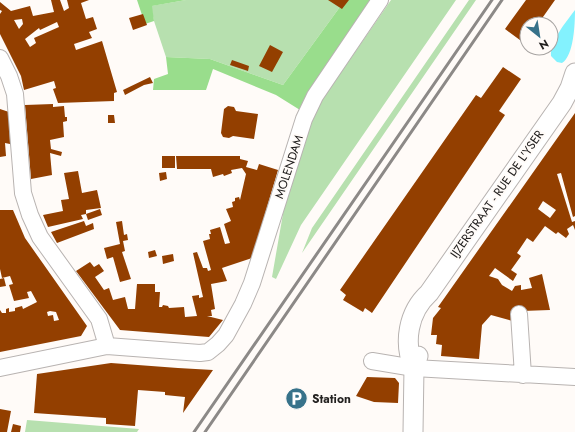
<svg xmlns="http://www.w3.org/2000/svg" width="575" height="432" font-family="Jost,sans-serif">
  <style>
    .green { fill: #b7e0af }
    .forest { fill: #99dd8c }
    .water { fill: #83f2fe }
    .building { fill: #933f00; fill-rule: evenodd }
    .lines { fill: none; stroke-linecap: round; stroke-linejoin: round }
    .minor-casing { stroke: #b8b3b1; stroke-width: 18 }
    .tertiary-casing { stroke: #b8b3b1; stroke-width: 21 }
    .minor { stroke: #fff; stroke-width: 16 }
    .tertiary { stroke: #fff; stroke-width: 19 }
    .rail { stroke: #8c8987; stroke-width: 3 }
    .labels { text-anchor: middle; stroke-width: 4; stroke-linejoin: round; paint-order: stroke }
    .street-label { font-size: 12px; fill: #242221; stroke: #fffbf8 }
    .poi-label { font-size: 12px; font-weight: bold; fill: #242221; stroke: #fffbf8; text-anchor: start }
  </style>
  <rect width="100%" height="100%" fill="#fffbf8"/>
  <path class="green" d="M186,0h159l-62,85 -73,-26 -44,-2 -12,-36 -3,-15z
    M391,0h65l-155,225 -25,54 -4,-2 12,-69 29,-95z
    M469,0h7l-174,253 10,-25z
    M27,420l112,9 -2,3h-112z"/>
  <path class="forest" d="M137,0h49l-34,6 2,15 -9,3z
    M345,0h31l-76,110 -24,-15 -63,-26 -7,21h-53l1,-11 14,-5 -2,-17 44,2 73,26z"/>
  <path class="water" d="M575,10c0,13 -1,46 -13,53l-5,-1 -6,-6c-1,-15 15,-34 24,-46z"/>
  <path class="building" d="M51,0h9l4,11 5,-3 -2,-8h22l-8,3 5,16 7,-2 4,12 -8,3 3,6 -18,6 2,6 26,-9 15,51 -3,1v8l-56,2 -5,-14 3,-1 -2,-7 -30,9 -3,-14 -21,-42v-20l2,-3 -2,-1v-8l11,9 19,-5 3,10 21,-4zM22,19l1,5 -4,5 -5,-9zM57,22l2,5 -25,11 2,5 -6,4 -5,-8 14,-11 1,2z
    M328,0h21l-7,9z
    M526,0h29l-17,24h-11v16l-3,3 -19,-14z
    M143,14l4,11 -14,5 -4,-12z
    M270,45l13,7 -11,20 -13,-6z
    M232,60l17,6 -1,5 -18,-6z
    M503,67l18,12 -22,32 6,4 -133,198 -7,-5 -2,4 -20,-12 3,-5 -6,-5 136,-195 5,3z
    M150,77l3,6 -9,2 -19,10 -2,-5z
    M53,104v3l11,-1 1,11h2v4l-4,1 1,15 -14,3 1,9 11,3 -1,4 -11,-3 2,22 -21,4 -6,-74z
    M228,106l6,1 2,4 22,3 -4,25 -21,-3 -4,2 -6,-1 -2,-4 3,-24z
    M0,109l9,3 1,32 -5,-1 1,13 -6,1z
    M575,113v103l-2,1 -12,-44 -4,1 15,48 3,-1v9l-2,-5 -6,4 2,5 -3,4 -8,-6 -2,2 -11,-8 -12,16 -6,-4 -10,15 4,3 -10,14 6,4 -4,7 -18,-13 -6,8 9,3 4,6 10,6 3,-5 6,-1v5l11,-2 -3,-10 13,-4 8,36 -28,1 -6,11 -25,-7 -9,10 -3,34 -38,-3 1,-11 -6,-1 1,-9h-6l2,-17 8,-10 -3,-1zM543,201l13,9 -6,8 -12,-9z
    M108,115h6l1,8h-7z
    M162,156h13v12h-13z
    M176,156h64v3l8,2 -2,6 11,3 2,-6 19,6 -26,88 -30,10 5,13 -16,3 4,25 -4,1 1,6h-5l16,4 -14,17 -89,-7 -44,-59 14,-9 4,5 5,-3 5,7 -9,6 9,13 5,-2 4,12 12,-3 3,12h7l2,-25h18v8h5l-1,15h3l1,-2 5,1 1,2 15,-1 1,10 12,-1 -5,-20 7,-1v3l4,-1 -10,-44 4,-1 6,16h4l1,3 3,-1 -8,-29 7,-2 -1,-5h2l-1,-4 10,-3 5,17 5,-1 -6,-19 7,-3 -5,-12 7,-2 -1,-5 3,-1v-3l4,-1 1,3 6,-26 -4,-6 -11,2 1,3 -8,3 -1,-2 -10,3 -2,-8h-34z
    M78,171l4,22 15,-3 4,18 -15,2v4l-5,1 2,4 -35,8 -5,-12 20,-4 -2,-11 8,-1 -5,-26z
    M166,172l1,7 -7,2 -1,-8z
    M100,209l2,6 -14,5 -2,-6z
    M0,210h13l12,28 62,88 -6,10 -81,16v-42l2,3h4v-4l3,-1v4l6,-1v-3l7,-2 1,3 14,-7 -6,-11 -4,1 2,6 -15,3 -5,-16 4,-1 -3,-8 -8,2 -2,-9zM50,311l6,1 3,8 -5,1 -1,-6 -5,1 -1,-4z
    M84,221l2,5 7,-3 1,6 -37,14 -6,-11z
    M122,221l2,14 3,-1 1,6 -5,1 2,10 -3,1 9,27 -11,3 -7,-25 -6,2 -3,-11 16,-4 -4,-22z
    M155,250l2,6 -8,2 -1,-6z
    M173,254l1,7 -11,3 -1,-8z
    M4,278l2,8 -6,1v-8z
    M111,363l67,5 35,2 -30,43 2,-16 -20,-2v-3l-27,-2 -3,36 -29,-2v-6l-72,-5 3,-39z
    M367,377l28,1 4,5 -1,20 -24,-1 -18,-6z
    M0,409l11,2 -4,21h-7z
    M13,424l8,2 -1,6h-9z"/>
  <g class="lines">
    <defs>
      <path id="minor" d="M0,58l9,18 6,18 8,99 7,22 10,22 59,82 8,27
        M519,314l4,61
        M372,361l42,7 161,9
        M0,368l107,-22 93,7 8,-1 10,-8 8,-9 17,-31 9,-21 52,-164 11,-23 65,-96"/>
      <path id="tertiary" d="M414,368c-11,-25 -6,-56 15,-75l133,-190 8,-15 5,-15
        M413,432l1,-64 4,-12"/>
    </defs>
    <use href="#minor" class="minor-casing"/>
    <use href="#tertiary" class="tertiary-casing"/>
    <use href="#minor" class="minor"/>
    <use href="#tertiary" class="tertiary"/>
    <path class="rail" d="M194,432l298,-432
      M205,432l297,-432"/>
  </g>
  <defs>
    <symbol id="parking-disc" viewBox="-11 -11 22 22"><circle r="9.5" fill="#37728a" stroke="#fffbf8"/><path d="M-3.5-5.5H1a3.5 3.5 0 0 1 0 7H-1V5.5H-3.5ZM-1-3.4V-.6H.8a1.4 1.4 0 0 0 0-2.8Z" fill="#fff"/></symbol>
  </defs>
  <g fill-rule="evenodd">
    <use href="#parking-disc" x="284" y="386" width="25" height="25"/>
  </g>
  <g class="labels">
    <g class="street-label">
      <text transform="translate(289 167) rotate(-72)" y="4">MOLENDAM</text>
      <text transform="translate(497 194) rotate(-55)" y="4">IJZERSTRAAT - RUE DE L'YSER</text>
    </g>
    <g class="poi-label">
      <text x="312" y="403">Station</text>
    </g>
  </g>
  <g transform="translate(539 36) rotate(150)"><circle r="19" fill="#fffbf8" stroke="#a7a4a2"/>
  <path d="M0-3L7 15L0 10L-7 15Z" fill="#37728a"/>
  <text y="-6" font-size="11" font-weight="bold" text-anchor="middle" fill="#242221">N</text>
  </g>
</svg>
